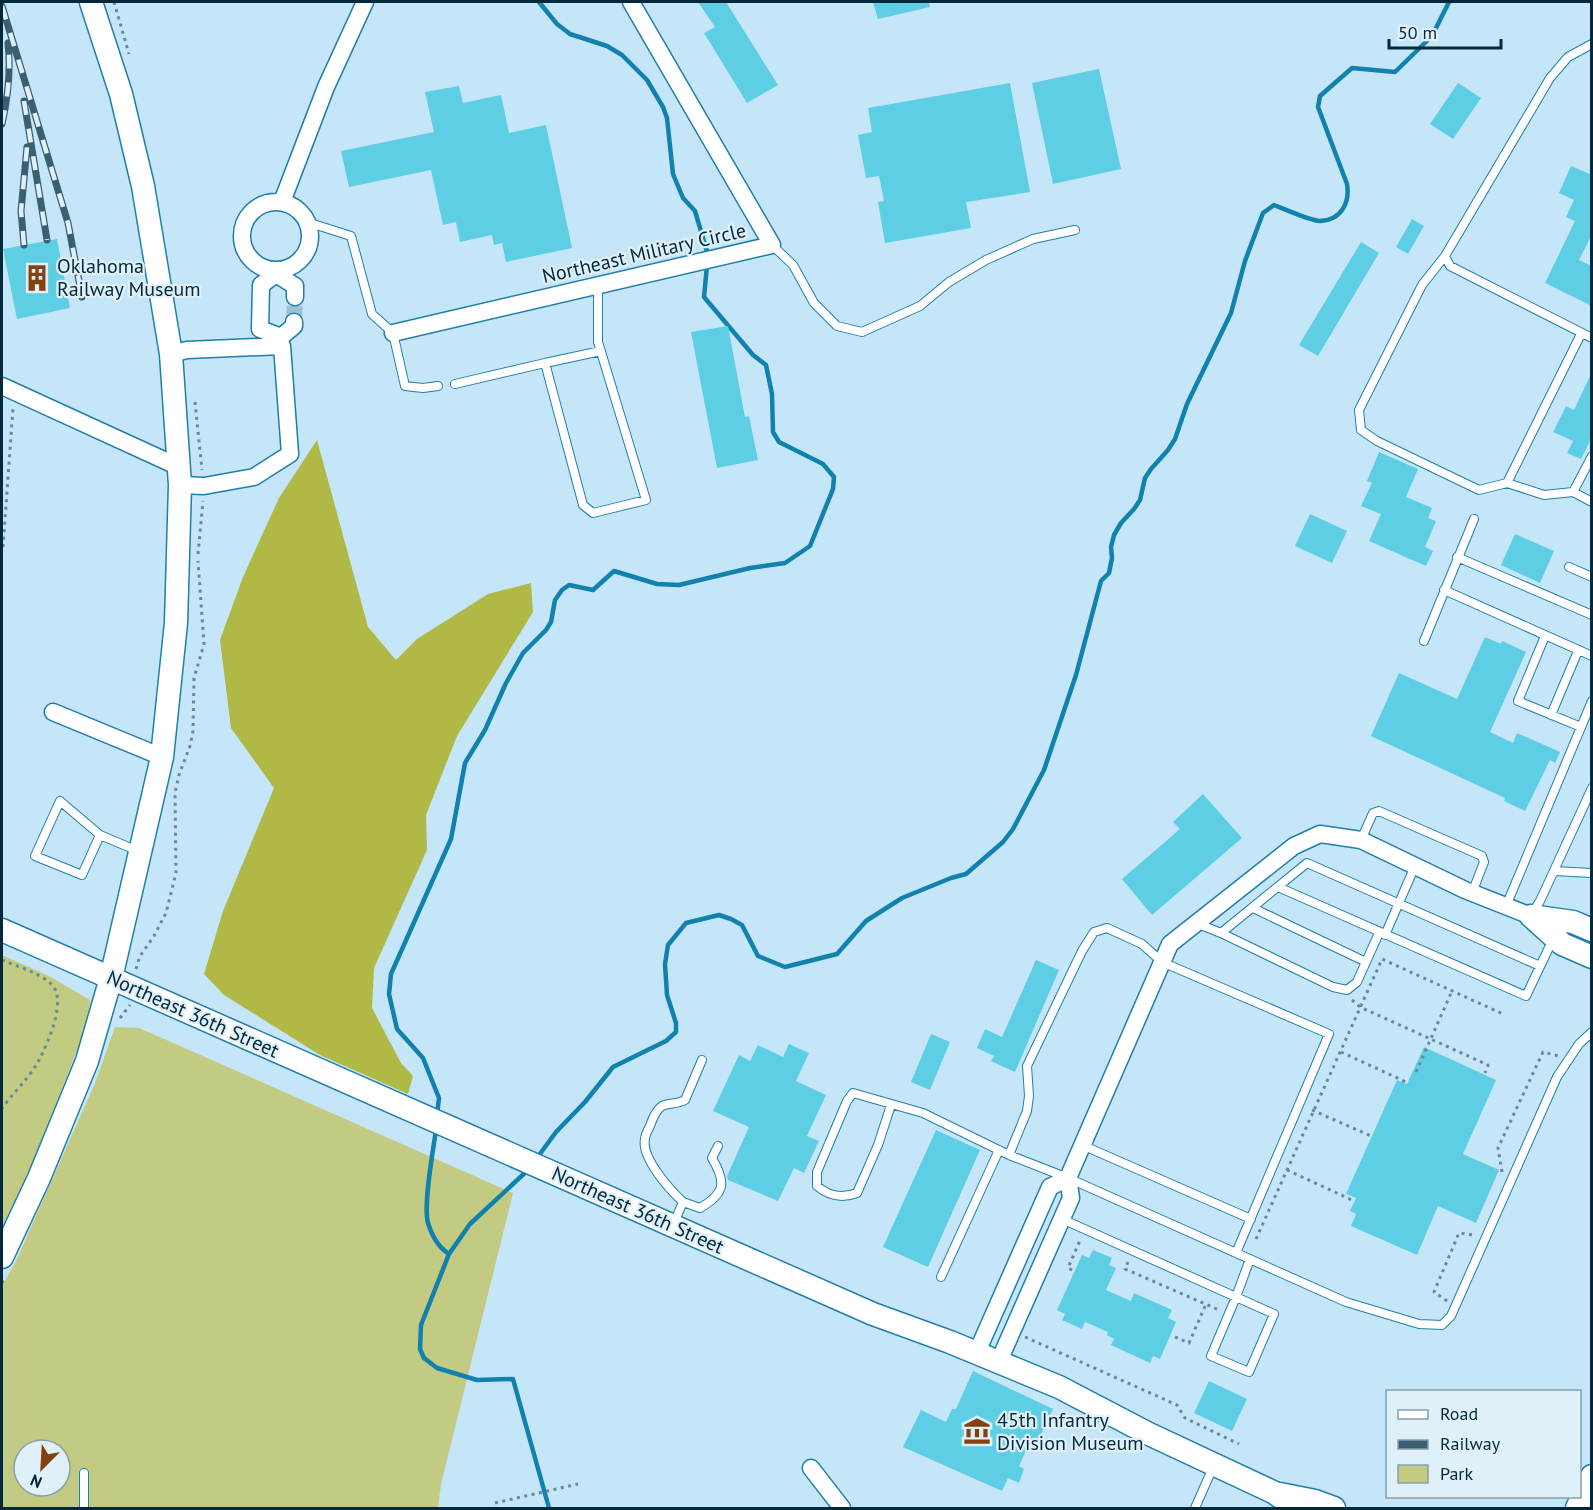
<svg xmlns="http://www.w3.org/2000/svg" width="1593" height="1510" font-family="'PT Sans',sans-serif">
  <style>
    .green { fill: #c3ca82; fill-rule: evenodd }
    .forest { fill: #b0b846 }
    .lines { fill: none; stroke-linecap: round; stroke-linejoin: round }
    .stream { stroke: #1181ae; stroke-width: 4.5 }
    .building { fill: #5ecee5 }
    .street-tunnel { stroke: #9ebfd2; stroke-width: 16; stroke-dasharray: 16 8; stroke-linecap: butt }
    .lane-casing { stroke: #1f7fa9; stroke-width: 10 }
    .street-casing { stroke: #1f7fa9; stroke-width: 19 }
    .secondary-casing { stroke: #1f7fa9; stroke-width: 25 }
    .path { stroke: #66899b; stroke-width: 3; stroke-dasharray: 3 4.5; stroke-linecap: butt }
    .lane { stroke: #fff; stroke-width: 8 }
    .street { stroke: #fff; stroke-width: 16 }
    .secondary { stroke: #fff; stroke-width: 22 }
    .rail-casing { stroke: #3a5f71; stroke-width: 7 }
    .rail { stroke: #e0f0f9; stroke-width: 4.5; stroke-dasharray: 14; stroke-linecap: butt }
    .labels { text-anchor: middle; stroke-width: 4.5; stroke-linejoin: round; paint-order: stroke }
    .street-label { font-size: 20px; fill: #02293b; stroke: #e0f0f9 }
    .poi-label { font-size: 20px; fill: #02293b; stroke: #e0f0f9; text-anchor: start }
  </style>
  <rect width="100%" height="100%" fill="#c5e5f8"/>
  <path class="green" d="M2,955l47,21 41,24 -3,25 -55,139 -30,63z
    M115,1027l24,1 374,165 -72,291 -3,24h-436v-222l14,-25 79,-178zM24,1450h36v36h-36z"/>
  <path class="forest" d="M317,440l51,187 28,33 21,-21 71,-45 43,-11 2,29 -76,124 -31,79 1,35 -53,118 -2,40 29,55 12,13 -5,18 -88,-39 -96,-60 -20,-21 19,-63 51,-123 -43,-60 -11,-88 23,-63 36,-79z"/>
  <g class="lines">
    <path class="stream" d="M437,1115l2,-17 -16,-40 -26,-29 -8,-35 2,-20 60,-135 14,-76 20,-33 21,-47 17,-30 23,-23 5,-8 4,-22 7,-10 7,-5 24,5 21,-19 43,13 22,1 71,-17 35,-5 25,-17 23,-57 1,-12 -11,-13 -44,-22 -6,-10 -1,-38 -6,-29 -13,-10 -49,-58 4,-42 -13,-44 -12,-13 -10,-24 -6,-56 -4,-11 -16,-27 -25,-25 -15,-9 -37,-12 -13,-10 -18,-22
      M436,1130c-3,21 -13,75 -8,93 4,13 10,24 21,31
      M537,1158l19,-26 29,-30 28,-35 53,-26 10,-9v-9l-9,-28 -2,-31 3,-19 18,-22 33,-8 12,4 11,6 16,31 27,11 52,-13 29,-33 36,-23 49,-20 15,-4 37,-32 10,-13 31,-59 32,-95 25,-94 8,-8 3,-15 -1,-11 3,-12 7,-12 13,-14 6,-9 5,-22 6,-9 17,-19 7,-11 12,-35 44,-91 14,-52 18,-48 11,-8c10,4 37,16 46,16 22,-1 30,-19 27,-37l-29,-77 2,-11 32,-28 43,4 37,-36 17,-34
      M528,1170l-58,54 -21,30 -28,71 -1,24 4,9 13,10 40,12 36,-1 36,129"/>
  </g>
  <path class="building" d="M698,2h28l52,83 -31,18 -43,-70 11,-6z
    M873,2h56l1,5 -52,12z
    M1099,69l22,100 -68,15 -21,-101z
    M1010,83l20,109 -64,10 5,26 -86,15 -7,-41 6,-1 -5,-25 -13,2 -8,-43 14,-3 -4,-24z
    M1458,83l23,15 -28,41 -23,-15z
    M459,86l4,17 38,-8 8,38 37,-8 26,123 -66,14 -4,-19 -8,2 -2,-10 -32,7 -4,-20 -13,3 -12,-55 -82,17 -8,-36 93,-19 -9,-40z
    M1571,166l21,9v59l-13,26 13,6v40l-47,-23 30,-62 -9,-4 8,-17 -15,-7z
    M1412,219l12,7 -16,28 -12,-7z
    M57,239l13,69 -53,11 -14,-70z
    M1361,242l18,11 -61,103 -19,-11z
    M728,326l17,91 4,-1 9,44 -41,8 -26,-136z
    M1592,372v65l-11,22 -14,-6 6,-12 -20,-9 13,-26 8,4z
    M1379,452l39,17 -12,28 26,11 -4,10 8,3 -11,26 8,4 -7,15 -57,-25 12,-27 -20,-8 11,-23 -5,-2z
    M1310,514l37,17 -15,32 -37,-17z
    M1515,534l39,17 -14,32 -39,-18z
    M1485,637l16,7 1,-3 24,11 -36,80 23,11 4,-10 43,19 -5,11 -5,-3 -25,51 -21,-10 1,-3 -134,-62 28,-63 58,26z
    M1203,794l39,44 -90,77 -30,-36 58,-50 -7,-7z
    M1036,960l23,10 -44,102 -24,-11 3,-5 -17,-8 8,-19 17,8z
    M931,1034l19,8 -20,48 -19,-8z
    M789,1044l20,9 -13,28 30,14 -19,41 12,5 -15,32 -10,-5 -16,33 -50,-21 -1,-4 22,-49 -36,-16 26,-56 11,6 8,-16 25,12z
    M1424,1047l72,33 -33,74 36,16 -23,53 -38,-17 -21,49 -66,-29 5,-12 -6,-3 6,-13 -10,-4 51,-114 10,4z
    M936,1130l44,20 -52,117 -45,-20z
    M1093,1250l19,8 -3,7 7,3 -10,22 25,11 3,-8 38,17 -4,8 8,4 -16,37 -7,-3 -3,7 -39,-18 3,-6 -7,-4 1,-3 -23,-10 -3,7 -20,-9 3,-6 -8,-4 25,-55 7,3z
    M973,1371l80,38 -16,34 -6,-3 -12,26 5,3 -5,14 -11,-5 -6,13 -99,-44 18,-37 25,12 6,-13h4z
    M1209,1381l38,18 -15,32 -38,-18z"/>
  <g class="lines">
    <path class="street-tunnel" d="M294,322l1,-25"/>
    <defs>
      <path id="lane" d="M1592,44l-24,13 -18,21 -105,178 5,10 142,72
        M307,222l44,14 21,78 21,19 12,53 18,2 15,-2
        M772,245l21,20 21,38 23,23 25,6 58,-26 29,-24 37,-22 47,-21 42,-9
        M1445,256l-23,29 -63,125 2,20 16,11 102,49 28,-7 37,12 29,-3
        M598,285v57l48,158 -53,13 -10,-8 -38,-142 56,-12
        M455,384l90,-21
        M1592,456l-19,36 19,10
        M1507,483l74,-149
        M1457,557l135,58
        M1569,567l23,10
        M1444,590l148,66
        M1545,636l-27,65 63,26
        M1424,641l50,-122
        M1551,715l27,-64
        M100,835l-18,40 -47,-19 25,-55 40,34 38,16
        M1361,840l12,-27 6,-2 103,45 2,6 -12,31
        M1554,871l38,2
        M1278,887l248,109 28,-59
        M1506,906l86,-205
        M1253,908l113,54
        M1531,915l9,-14 52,-113
        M1196,923l25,10 86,-70 233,103
        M1221,933l112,54 14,3 10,-8 22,-49
        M1385,935l30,-69
        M891,1105l-13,40 -21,48c-16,6 -28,3 -40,-7v-14l30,-71 6,-8 70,20 86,42 59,23 278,124 73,22 23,1 9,-9 106,-239 22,-33 13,-12
        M1082,1145l169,74
        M1009,1155l18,-44 2,-15 -2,-30 55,-115 12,-19 13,-4 35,16 20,18 167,72 -93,219
        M683,1202l17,6c26,-15 26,-26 12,-50l6,-12
        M1062,1219l174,78 14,-38
        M673,1225l10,-23c-13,-12 -42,-44 -38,-63 0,-4 3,-9 5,-13 2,-6 6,-16 12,-20 7,-3 16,-2 23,-6l17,-40
        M941,1277l58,-127
        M1236,1297l38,17 -25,58 -38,-16z
        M84,1473v35
        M1195,1508l19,-43"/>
      <path id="street" d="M282,202l44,-115 39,-85
        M242 236a34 34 0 1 1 68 0a34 34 0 1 1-68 0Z
        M294,322v4l-13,11 -21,-8 1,-44 15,-11 19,12v11
        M393,333l379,-88 -141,-243
        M171,354l16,-4 95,-4 8,108 -36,23 -50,9 -24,-1
        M2,386l177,81
        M53,712l109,45
        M977,1352l73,-165 18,-9
        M999,1361l72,-163 -3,-20 102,-234 124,-98 26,-12 41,6 104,50 66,26
        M811,1468l31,40"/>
      <path id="secondary" d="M1531,916l31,28 30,13
        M1531,916l42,6 19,8
        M2,930l871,384 77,28 109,45 90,47 124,58 24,16
        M2,1257l37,-79 48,-117 24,-83 51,-221 14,-134 4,-138 -9,-131 -28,-168 -22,-92 -30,-92
        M1280,1494l35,7 19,7
        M1577,1508l15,-32"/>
    </defs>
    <use href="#lane" class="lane-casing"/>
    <use href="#street" class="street-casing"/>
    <use href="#secondary" class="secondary-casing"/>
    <path class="path" d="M114,2l15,52
      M195,402l7,68
      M3,547l10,-139
      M198,554l5,-53
      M2,960c16,7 37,12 50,25 15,15 -4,58 -13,75 -9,17 -25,32 -37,48
      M136,969l4,-13 14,-20 12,-23 10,-40 -1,-80 4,-18 11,-29 3,-15 1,-53 10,-34 -6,-83
      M1352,1000l8,7 128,58 -3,8
      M120,1018l10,-13
      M1341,1052l65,30
      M1416,1072l36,-81
      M1312,1110l59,26
      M1287,1170l65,30
      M1502,1172l-4,-24 45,-96 16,4
      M1256,1239l126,-280 121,55
      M1128,1262l-3,7 94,41
      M1072,1270l-4,-2 13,-30
      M2,1283l3,-7
      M1447,1301l-13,-9 25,-59 14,2
      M1025,1337l152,68 8,13 54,26
      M1175,1337l14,6 17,-39
      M495,1503l83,-19"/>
    <use href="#lane" class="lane"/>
    <use href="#street" class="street"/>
    <use href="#secondary" class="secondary"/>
    <defs>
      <path id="rail" d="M2,6l66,217 14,74
        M24,101l23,139
        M2,124c6,-27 9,-54 6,-81
        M24,245l-3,-34 6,-64"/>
    </defs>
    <use href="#rail" class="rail-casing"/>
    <use href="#rail" class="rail"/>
  </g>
  <defs>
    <symbol id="building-bare" viewBox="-9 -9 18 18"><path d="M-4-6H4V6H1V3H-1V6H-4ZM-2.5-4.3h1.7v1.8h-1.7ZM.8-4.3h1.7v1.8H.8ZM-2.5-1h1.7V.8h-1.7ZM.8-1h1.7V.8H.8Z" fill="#83420d" stroke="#e0f0f9" stroke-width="2.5" paint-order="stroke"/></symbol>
    <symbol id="museum-bare" viewBox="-9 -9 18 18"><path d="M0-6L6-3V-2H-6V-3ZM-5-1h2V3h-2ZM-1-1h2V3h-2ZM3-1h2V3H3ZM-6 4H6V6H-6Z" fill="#83420d" stroke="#e0f0f9" stroke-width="2.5" paint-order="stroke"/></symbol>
  </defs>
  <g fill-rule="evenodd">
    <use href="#building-bare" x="18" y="259" width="38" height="38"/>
    <use href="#museum-bare" x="958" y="1412" width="38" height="38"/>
  </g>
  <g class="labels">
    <g class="street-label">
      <text transform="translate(644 253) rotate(-13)" y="7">Northeast Military Circle</text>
      <text transform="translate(193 1014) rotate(24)" y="7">Northeast 36th Street</text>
      <text transform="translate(638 1210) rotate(24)" y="7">Northeast 36th Street</text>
    </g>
    <g class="poi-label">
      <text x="57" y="273">Oklahoma<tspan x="57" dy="23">Railway Museum</tspan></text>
      <text x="997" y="1427">45th Infantry<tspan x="997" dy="23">Division Museum</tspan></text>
    </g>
  </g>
  <rect width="1593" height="1510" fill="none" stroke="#02293b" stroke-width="6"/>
  <rect x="1386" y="1390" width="195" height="108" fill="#e0f0f9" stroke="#87a0ad" stroke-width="1.5"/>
  <rect x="1398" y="1410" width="30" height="9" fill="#ffffff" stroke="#87a0ad" stroke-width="1.5"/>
  <text x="1440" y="1420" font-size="18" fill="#02293b">Road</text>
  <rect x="1398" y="1440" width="30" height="9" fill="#3a5f71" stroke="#87a0ad" stroke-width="1.5"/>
  <text x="1440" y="1450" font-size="18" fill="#02293b">Railway</text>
  <rect x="1398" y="1465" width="30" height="18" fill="#c3ca82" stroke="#87a0ad" stroke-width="1.5"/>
  <text x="1440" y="1480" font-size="18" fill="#02293b">Park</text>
  <g transform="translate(42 1468) rotate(204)"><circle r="28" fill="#e0f0f9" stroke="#87a0ad" stroke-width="1.5"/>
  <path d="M0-4.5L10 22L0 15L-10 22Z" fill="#83420d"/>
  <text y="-9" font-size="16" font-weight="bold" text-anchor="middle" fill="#02293b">N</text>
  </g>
  <path d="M1389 39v9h112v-9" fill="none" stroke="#02293b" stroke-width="3"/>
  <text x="1398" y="39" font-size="18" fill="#02293b" stroke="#e0f0f9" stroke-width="4.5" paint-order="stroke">50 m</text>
</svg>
